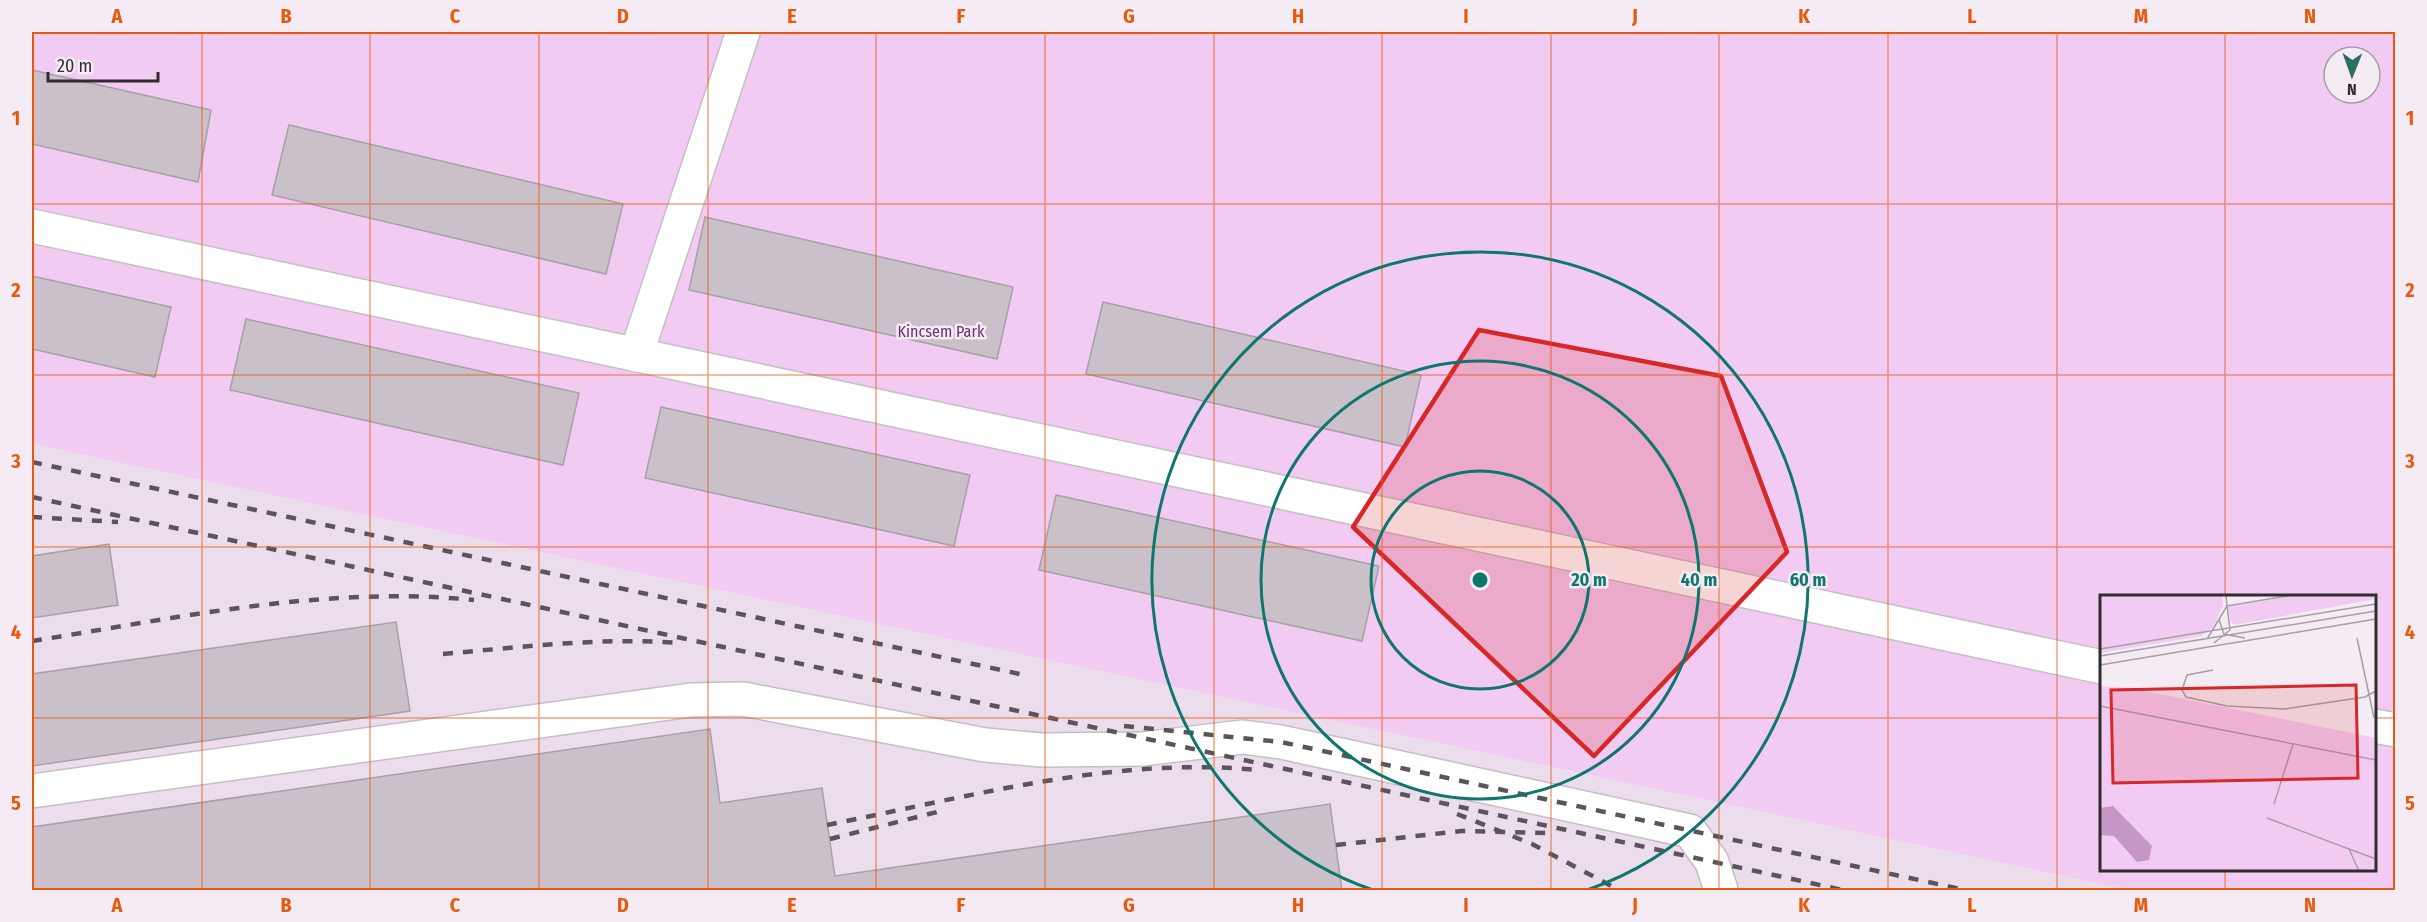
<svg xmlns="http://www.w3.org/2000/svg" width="2427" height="922" font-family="'Fira Sans Condensed',sans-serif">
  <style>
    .built { fill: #ecddec }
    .green { fill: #f2cbf3; fill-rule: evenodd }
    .building { fill: #c9c0c9; stroke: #a89fa8; stroke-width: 1.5 }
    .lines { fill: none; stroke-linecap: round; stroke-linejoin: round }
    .minor-casing { stroke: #c6bdc6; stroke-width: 36 }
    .minor { stroke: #fff; stroke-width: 33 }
    .rail { stroke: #595559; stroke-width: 4.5; stroke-dasharray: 10 10; stroke-linecap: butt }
    .marked { fill: #d62828; fill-opacity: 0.2; stroke: #d62828; stroke-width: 4.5; stroke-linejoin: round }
    .grid { fill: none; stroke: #e8590c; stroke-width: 1.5; stroke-opacity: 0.55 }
    .ring { fill: none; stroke: #0f766e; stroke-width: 3 }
    .labels { text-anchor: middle; stroke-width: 5; stroke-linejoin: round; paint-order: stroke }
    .park-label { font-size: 16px; fill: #6a316d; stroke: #f5ebf5 }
    .inset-road { fill: none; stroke: #a69fa6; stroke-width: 1.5 }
    .view { fill: #d62828; fill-opacity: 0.15; stroke: #d62828; stroke-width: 3 }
    .inset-edge { fill: none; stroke: #302d30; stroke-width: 3 }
    .centre { fill: #0f766e; stroke: #f5ebf5; stroke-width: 3 }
    .ring-label { font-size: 18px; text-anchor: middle; font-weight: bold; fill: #0f766e; stroke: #f5ebf5; stroke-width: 5; stroke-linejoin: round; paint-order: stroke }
    .neatline { fill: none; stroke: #e8590c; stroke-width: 2 }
    .grid-label { font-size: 20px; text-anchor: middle; font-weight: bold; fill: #e8590c }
  </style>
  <rect width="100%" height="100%" fill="#f5ebf5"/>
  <path class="built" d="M32,444l2098,446h-2098z"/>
  <path class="green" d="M32,32h2363v858h-265l-2098,-446zM2334,57h36v36h-36zM2102,596h272v274h-272z"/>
  <path class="building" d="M32,70l179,40 -13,72 -166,-38z
    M289,125l334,79 -17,70 -334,-79z
    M705,217l308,70 -16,72 -308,-69z
    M32,276l139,31 -16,70 -123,-28z
    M1103,302l318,73 -16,72 -319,-73z
    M246,319l333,74 -16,72 -333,-75z
    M661,407l309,68 -16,71 -309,-68z
    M1056,495l323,71 -17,75 -323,-71z
    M109,544l9,61 -86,13v-62z
    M396,622l14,89 -378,55v-92z
    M710,729l10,74 102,-15 13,88 495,-72 12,86h-1310v-63z"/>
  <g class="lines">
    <defs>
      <path id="minor" d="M32,226l2070,441
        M636,355l107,-323
        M2374,726l22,4
        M32,791l659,-91 52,-1 242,46 57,5 100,-1 101,-12 38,5 409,89 22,31 9,28"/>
    </defs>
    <use href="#minor" class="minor-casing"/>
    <use href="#minor" class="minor"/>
    <path class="rail" d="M32,462l997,214
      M32,497l1811,393
      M32,517l86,5
      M32,641c146,-23 294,-56 442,-41
      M443,654c79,-7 158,-17 237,-11
      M1124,726l157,16 684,148
      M1457,814l75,30 87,46
      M827,825c142,-28 286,-69 431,-55
      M830,839l115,-29
      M1336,845l125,-14 86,2"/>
  </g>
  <path class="marked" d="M1479,330l242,46 66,176 -193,204 -241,-229z"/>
  <path class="grid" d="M202,32v858M370,32v858M539,32v858M708,32v858M876,32v858M1045,32v858M1214,32v858M1382,32v858M1551,32v858M1719,32v858M1888,32v858M2057,32v858M2225,32v564M32,204h2364M32,375h2364M32,547h2364M32,718h2070M2374,718h22M2225,870v20"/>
  <g class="ring">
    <circle cx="1480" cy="580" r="109"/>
    <circle cx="1480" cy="580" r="219"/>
    <path d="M1373 890A328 328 0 1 1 1587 890"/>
  </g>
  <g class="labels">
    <g class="park-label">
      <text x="941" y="337">Kincsem Park</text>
    </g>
  </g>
  <g transform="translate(2100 595)">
    <rect width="276" height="276" fill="#f5ebf5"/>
    <path d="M0,0h122l1,11 -10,21 -12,9 -101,17zM192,0h84v4l-141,26 -4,-3 -4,-16zM0,91l30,2 246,50v133h-276z" fill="#f2cbf3"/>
    <path d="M13,211l39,40 -3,14 -12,2 -23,-26 -14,-1v-27z" fill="#c696c7"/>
    <path class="inset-road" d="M126,0l1,11 65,-11M119,25l5,14 21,4M257,43l17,80M107,44l20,-33M114,48l16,-13 -3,-24M0,54l276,-45M0,54l276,-45M0,61l276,-45M0,70l276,-46M113,75l-26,5 -5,15 4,7 41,9 57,3 81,-12 11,-6M0,111l276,54M174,209l19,-60M167,223l82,31 10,22M249,254l27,10"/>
    <path class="view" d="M256,90l2,93 -245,5 -2,-93z"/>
    <rect width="276" height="276" class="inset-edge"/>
  </g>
  <circle cx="1480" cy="580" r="9" class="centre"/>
  <g class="ring-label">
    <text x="1589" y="586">20 m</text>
    <text x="1699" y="586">40 m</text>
    <text x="1808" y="586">60 m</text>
  </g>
  <rect width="2427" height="922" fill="none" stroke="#f5ebf5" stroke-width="66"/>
  <g transform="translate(2352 75) rotate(181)"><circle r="28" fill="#f5ebf5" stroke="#a69fa6" stroke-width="1.5"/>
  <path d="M0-4.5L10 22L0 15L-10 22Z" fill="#2c6e5f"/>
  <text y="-9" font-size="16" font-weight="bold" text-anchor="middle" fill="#302d30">N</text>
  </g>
  <path d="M48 72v9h110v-9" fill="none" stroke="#302d30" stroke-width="3"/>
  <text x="57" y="72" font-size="18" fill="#302d30" stroke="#f5ebf5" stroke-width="4.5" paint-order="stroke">20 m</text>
  <rect x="33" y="33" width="2361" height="856" class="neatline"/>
  <g class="grid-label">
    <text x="117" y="23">A</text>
    <text x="286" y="23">B</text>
    <text x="455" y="23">C</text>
    <text x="623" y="23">D</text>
    <text x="792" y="23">E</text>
    <text x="961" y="23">F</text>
    <text x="1129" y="23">G</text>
    <text x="1298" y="23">H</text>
    <text x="1466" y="23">I</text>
    <text x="1635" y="23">J</text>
    <text x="1804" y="23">K</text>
    <text x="1972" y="23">L</text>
    <text x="2141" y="23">M</text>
    <text x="2310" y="23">N</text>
    <text x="16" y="125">1</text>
    <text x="2410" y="125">1</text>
    <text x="16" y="297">2</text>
    <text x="2410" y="297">2</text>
    <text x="16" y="468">3</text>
    <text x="2410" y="468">3</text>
    <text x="16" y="639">4</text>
    <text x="2410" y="639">4</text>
    <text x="16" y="810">5</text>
    <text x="2410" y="810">5</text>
    <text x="117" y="912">A</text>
    <text x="286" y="912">B</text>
    <text x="455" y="912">C</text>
    <text x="623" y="912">D</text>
    <text x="792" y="912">E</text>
    <text x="961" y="912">F</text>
    <text x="1129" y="912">G</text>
    <text x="1298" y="912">H</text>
    <text x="1466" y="912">I</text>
    <text x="1635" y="912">J</text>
    <text x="1804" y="912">K</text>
    <text x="1972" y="912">L</text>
    <text x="2141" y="912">M</text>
    <text x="2310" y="912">N</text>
  </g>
</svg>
